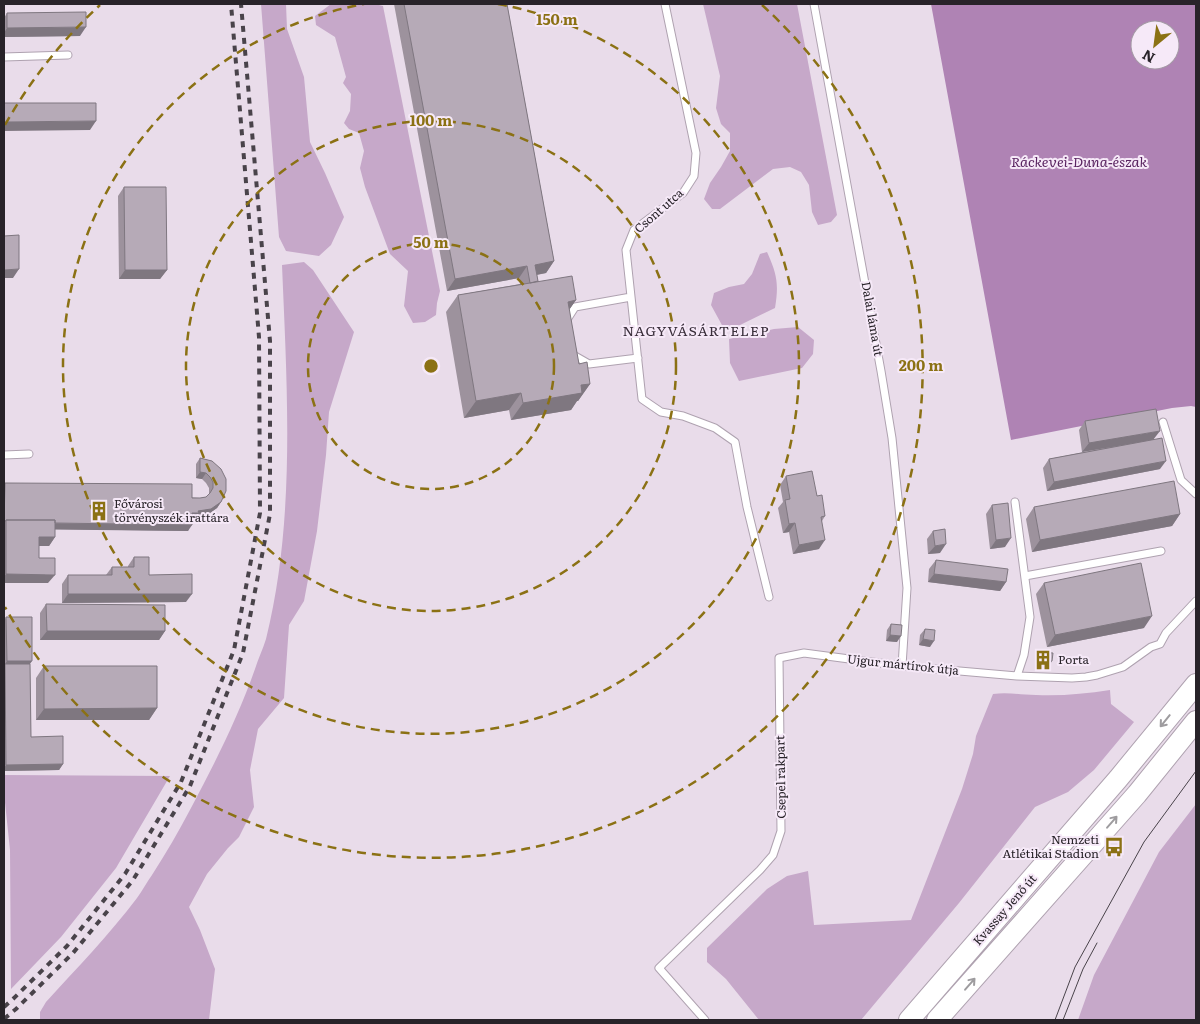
<svg xmlns="http://www.w3.org/2000/svg" width="1200" height="1024" font-family="Literata,serif">
  <style>
    .green { fill: #c6a8c9 }
    .water { fill: #af83b4; fill-rule: evenodd }
    .lines { fill: none; stroke-linecap: round; stroke-linejoin: round }
    .lane-casing { stroke: #afa2b0; stroke-width: 9 }
    .secondary-casing { stroke: #afa2b0; stroke-width: 22 }
    .lane { stroke: #fff; stroke-width: 7 }
    .secondary { stroke: #fff; stroke-width: 20 }
    .tram { stroke: #49434a; stroke-width: 1 }
    .rail { stroke: #49434a; stroke-width: 4; stroke-dasharray: 6 6; stroke-linecap: butt }
    .wall { fill: #9d929d }
    .shaded-wall { fill: #7f7780 }
    .building { fill: #b6aab7; stroke: #7f7780 }
    .oneway { stroke: #9e9c9f }
    .ring { fill: none; stroke: #8b7114; stroke-width: 2.5; stroke-dasharray: 9 6 }
    .labels { text-anchor: middle; stroke-width: 4; stroke-linejoin: round; paint-order: stroke }
    .street-label { font-size: 12px; fill: #282329; stroke: #f6e9f8 }
    .poi-label { font-size: 12px; fill: #282329; stroke: #f6e9f8; text-anchor: start }
    .water-label { font-size: 14px; font-style: italic; fill: #5a2461; stroke: #f6e9f8 }
    .neighbourhood-label { font-size: 14px; letter-spacing: 1px; fill: #3a2f3b; stroke: #f6e9f8 }
    .centre { fill: #8b7114; stroke: #f6e9f8; stroke-width: 2.5 }
    .ring-label { font-size: 15px; text-anchor: middle; font-weight: bold; fill: #8b7114; stroke: #f6e9f8; stroke-width: 4; stroke-linejoin: round; paint-order: stroke }
  </style>
  <rect width="100%" height="100%" fill="#e9dcea"/>
  <path class="green" d="M261,4h25l1,25 17,48 6,65 15,31 19,44 -13,28 -12,11 -33,-5 -7,-14z
    M331,4h44l8,2 57,285 -3,12 -1,12 -11,7 -12,1 -9,-17 4,-35 -18,-17 -25,-67 -5,-19 4,-17 -5,-18 -10,-4 -5,-6 6,-12 1,-17 -8,-11 3,-6 -11,-40 -19,-12 -1,-9z
    M703,4h94l40,211 -6,7 -13,3 -6,-13 -3,-27 -8,-13 -11,-5 -17,2 -53,40h-8l-8,-10 6,-16 11,-16 9,-16v-18l-9,-9 -5,-16 4,-32z
    M767,252c10,22 12,32 8,56l-39,19h-13l-12,-22 3,-12 15,-6 15,-3 8,-10 8,-20z
    M304,262l9,8 41,62 -25,80 -3,43 -9,76 -13,70 -15,24 -5,73 -26,31 -8,41 4,37 -15,30 -11,11 -21,26 -18,33 11,23 15,39 -6,51h-169v-8l6,-10c31,-34 63,-67 91,-104 5,-7 10,-16 15,-23 14,-22 27,-44 39,-67 24,-45 47,-91 64,-139 3,-10 8,-20 11,-30 30,-120 21,-252 16,-374z
    M798,327l16,13 -1,14 -11,14 -63,13 -9,-18 -1,-24 45,-10z
    M1110,690l1,14 23,18 -40,48 -26,22 -33,15 -76,96 -98,117h-102l-33,-41 -19,-17v-14l60,-59 20,-13 21,-5 6,54 97,-5 51,-131 11,-35 3,-18 17,-42c16,-2 27,1 43,1 25,1 49,-1 74,-5z
    M4,775l166,1 -54,92 -55,69 -50,52 -1,-139 -6,-57z
    M1196,804v216h-118l16,-45 65,-123z"/>
  <path class="water" d="M931,4h265v403l-5,-1 -19,2 -161,32zM1140,30h30v30h-30z"/>
  <g class="lines">
    <defs>
      <path id="lane" d="M665,4l31,149 -2,23 -11,17 -49,37 -8,20 16,149 19,13 22,4 32,12 20,14 12,65 22,90
        M814,4l67,367 11,67 15,150 -5,78
        M4,57l64,-2
        M566,321l9,-14 56,-10
        M572,353l3,3 14,8 49,-6
        M1163,422l18,58 15,14
        M4,455l25,-1
        M1015,502l15,115 -6,38 -7,21
        M1025,576l136,-25
        M705,1020l-46,-52 101,-98 13,-15 8,-24 -2,-173 25,-5 98,13 115,10 55,2 14,-1 11,-2 26,-8 28,-20 9,-3 6,-11 30,-32"/>
      <path id="secondary" d="M909,1020l209,-241 78,-95
        M937,1020l200,-226 59,-73"/>
    </defs>
    <use href="#lane" class="lane-casing"/>
    <use href="#secondary" class="secondary-casing"/>
    <use href="#lane" class="lane"/>
    <use href="#secondary" class="secondary"/>
    <path class="tram" d="M1055,1020l20,-53 69,-125 52,-71
      M1063,1020l20,-51 14,-26"/>
    <path class="rail" d="M4,1007l9,-8 54,-53 58,-72 56,-92 53,-132 26,-137 -1,-176 -28,-333
      M4,1019l12,-10 57,-56 60,-73 57,-94 53,-133 27,-139v-173l-29,-337"/>
  </g>
  <path class="wall" d="M394,4h113l47,257 -8,12 -9,2 1,6 38,19 -7,10 10,54 11,20 -12,17h-1l-6,9 -60,10 -2,-10 -45,8 -18,-106 12,-17 62,-11 -1,-6 -72,13z
    M7,13l73,23 -76,1v-19z
    M124,187l43,83 -7,9h-41l-1,-83z
    M1085,421l69,18 6,30 -113,22 -4,-23 6,-9 61,-12 -28,5 -3,-22z
    M200,458l12,3 9,41 -4,6 -10,7 -11,2 -2,2h-2l-4,12 -133,-2v8l-6,9h-10v12l9,25h-44v-99l1,-1 195,15 6,-1 3,-3v-6l-3,-5 -4,-4 -6,-1v-14z
    M786,476l31,20 8,20 -3,5 -3,28 -26,5 -4,-22 -6,1 -5,-25 5,-6 -3,-17z
    M992,505l13,42 -15,2 -4,-35z
    M1034,507l146,7 -8,12 -140,26 -6,-33z
    M933,531l7,22 -12,1 -1,-15z
    M134,557l15,18 37,27 -124,1v-19l6,-9h38l6,-8h16v-1z
    M936,560l70,22 -6,9 -72,-9 1,-13z
    M1044,583l100,45 -97,19 -11,-53z
    M46,604l119,27 -6,9h-119v-27z
    M6,617l24,47 1,73 32,27 -4,6 -55,1v-150z
    M891,624l6,18 -11,-1 1,-11z
    M925,629l5,18 -11,-2 1,-10z
    M1038,652l14,9 -2,3h-15l1,-9z
    M44,666l113,42 -8,12h-113v-42z"/>
  <path class="shaded-wall" d="M86,27l-6,9 -76,1v-4l3,-5z
    M96,121l-6,9 -86,1v-9z
    M554,261l-8,12 -17,3 6,-11z
    M527,266l-8,12 -72,13 8,-12z
    M19,269l-6,9h-9v-8z
    M125,270h42l-7,9h-41z
    M576,300l-12,17 4,-15z
    M590,384l-12,17h-1l-6,9 -60,10 12,-17 58,-18z
    M521,393l-12,17 -45,8 12,-17z
    M1160,431l-7,9 -71,12 7,-9z
    M1166,461l-6,8 -113,22 7,-9z
    M200,472l6,1 -4,6 -6,-1z
    M221,502l-4,6 -10,7 -11,2 -2,2h-6l4,-6 6,-2z
    M1180,514l-8,12 -140,26 8,-12z
    M6,523l186,2 -4,6 -182,-2z
    M795,523l-6,9 -6,1 6,-9z
    M39,537h16l-6,9h-17z
    M1011,538l-6,9 -15,2 6,-9z
    M825,540l-6,9 -26,5 6,-9z
    M946,544l-6,9 -12,1 7,-8z
    M6,574l49,1 -7,8h-44v-6z
    M934,574l72,8 -6,9 -72,-9z
    M68,594h124l-6,8 -124,1z
    M1152,616l-8,12 -97,19 8,-12z
    M47,631h118l-6,9h-119z
    M890,635l11,1 -4,6 -11,-1z
    M923,639l11,2 -4,6 -11,-2z
    M7,661h25l-6,9 -21,-6z
    M1038,661h14l-2,3h-15z
    M157,708l-8,12h-113l8,-11z
    M63,764l-4,6 -55,1v-3l2,-3z"/>
  <path class="building" d="M404,4h103l47,257 -19,4 3,16 -8,2 -3,-17 -72,13z
    M86,12v15l-79,1v-15z
    M4,103h92v18l-92,1z
    M124,187h42l1,83h-42z
    M19,235v34l-15,1v-34z
    M572,276l4,24 -8,2 11,62 8,-2 3,22 -9,1 1,8 -59,10 -2,-10 -45,8 -18,-106z
    M1156,409l4,22 -71,12 -4,-22z
    M1162,438l4,23 -112,21 -5,-23z
    M200,458l12,3 9,8 5,10v12l-5,11 -10,7 -13,2 1,2h-7v12l-137,-2v-3h-49l-2,3 1,-40 187,1v14h8l6,-1 4,-4 3,-5v-6l-3,-5 -4,-4 -6,-1z
    M812,471l5,25 5,-1 3,21 -4,1 4,23 -26,5 -4,-22 -6,1 -4,-24 5,-1 -4,-23z
    M1174,481l6,33 -140,26 -6,-33z
    M1008,503l3,35 -15,2 -4,-35z
    M6,520h49v17h-16v21h16v17l-49,-1z
    M945,529l1,15 -11,2 -2,-15z
    M134,557h15v18l43,-1v20h-124v-19h44v-8h22z
    M936,560l72,9 -2,13 -72,-8z
    M1141,563l11,53 -97,19 -11,-52z
    M46,604l119,1v26h-118z
    M6,617h26v44h-25z
    M891,624l11,1 -1,11 -11,-1z
    M925,629l10,1 -1,11 -11,-2z
    M1038,652l15,1 -1,8h-14z
    M5,664h25l1,73 32,-1v28l-57,1z
    M44,666h113v42l-113,1z"/>
  <defs><path id="oneway-shaft" d="M-6 0H5M1.5-3L5.5 0L1.5 3" fill="none" stroke-width="1.6" stroke-linecap="round" stroke-linejoin="round" transform="scale(1.25)"/></defs>
  <g class="oneway">
    <use href="#oneway-shaft" transform="translate(1165 721) rotate(129)"/>
    <use href="#oneway-shaft" transform="translate(1112 822) rotate(-49)"/>
    <use href="#oneway-shaft" transform="translate(970 984) rotate(-49)"/>
  </g>
  <g class="ring">
    <circle cx="431" cy="366" r="123"/>
    <circle cx="431" cy="366" r="245"/>
    <path d="M498 4A368 368 0 1 1 364 4"/>
    <path d="M5 125A490 490 0 0 1 100 5M762 5A490 490 0 1 1 5 607"/>
  </g>
  <defs>
    <symbol id="building-bare" viewBox="-9 -9 18 18"><path d="M-4-6H4V6H1V3H-1V6H-4ZM-2.5-4.3h1.7v1.8h-1.7ZM.8-4.3h1.7v1.8H.8ZM-2.5-1h1.7V.8h-1.7ZM.8-1h1.7V.8H.8Z" fill="#8b7114" stroke="#f6e9f8" stroke-width="2.5" paint-order="stroke"/></symbol>
    <symbol id="bus-bare" viewBox="-9 -9 18 18"><path d="M-5-6H5V4H4V6H2V4H-2V6H-4V4H-5ZM-3.5-4V0h7V-4ZM-3.5 1.2v1.5H-2V1.2ZM2 1.2v1.5H3.5V1.2Z" fill="#8b7114" stroke="#f6e9f8" stroke-width="2.5" paint-order="stroke"/></symbol>
  </defs>
  <g fill-rule="evenodd">
    <use href="#building-bare" x="85" y="497" width="28" height="28"/>
    <use href="#building-bare" x="1029" y="646" width="28" height="28"/>
    <use href="#bus-bare" x="1100" y="833" width="28" height="28"/>
  </g>
  <g class="labels">
    <g class="street-label">
      <text transform="translate(659 211) rotate(-41)" y="4">Csont utca</text>
      <text transform="translate(872 319) rotate(80)" y="4">Dalai láma út</text>
      <text transform="translate(903 665) rotate(6)" y="4">Ujgur mártírok útja</text>
      <text transform="translate(781 777) rotate(-91)" y="4">Csepel rakpart</text>
      <text transform="translate(1005 910) rotate(-49)" y="4">Kvassay Jenő út</text>
    </g>
    <g class="poi-label">
      <text x="114" y="508">Fővárosi<tspan x="114" dy="14">törvényszék irattára</tspan></text>
      <text x="1058" y="664">Porta</text>
      <text x="1099" y="844" text-anchor="end">Nemzeti<tspan x="1099" dy="14">Atlétikai Stadion</tspan></text>
    </g>
    <g class="water-label">
      <text x="1079" y="167">Ráckevei-Duna-észak</text>
    </g>
    <g class="neighbourhood-label">
      <text x="696" y="336">NAGYVÁSÁRTELEP</text>
    </g>
  </g>
  <circle cx="431" cy="366" r="8" class="centre"/>
  <g class="ring-label">
    <text x="557" y="25">150 m</text>
    <text x="431" y="126">100 m</text>
    <text x="431" y="248">50 m</text>
    <text x="921" y="371">200 m</text>
  </g>
  <rect width="1200" height="1024" fill="none" stroke="#282329" stroke-width="10"/>
  <g transform="translate(1155 45) rotate(209)"><circle r="24" fill="#f6e9f8" stroke="#a49aa5"/>
  <path d="M0-4L9 19L0 12L-9 19Z" fill="#8b7114"/>
  <text y="-8" font-size="14" font-weight="bold" text-anchor="middle" fill="#282329">N</text>
  </g>
</svg>
